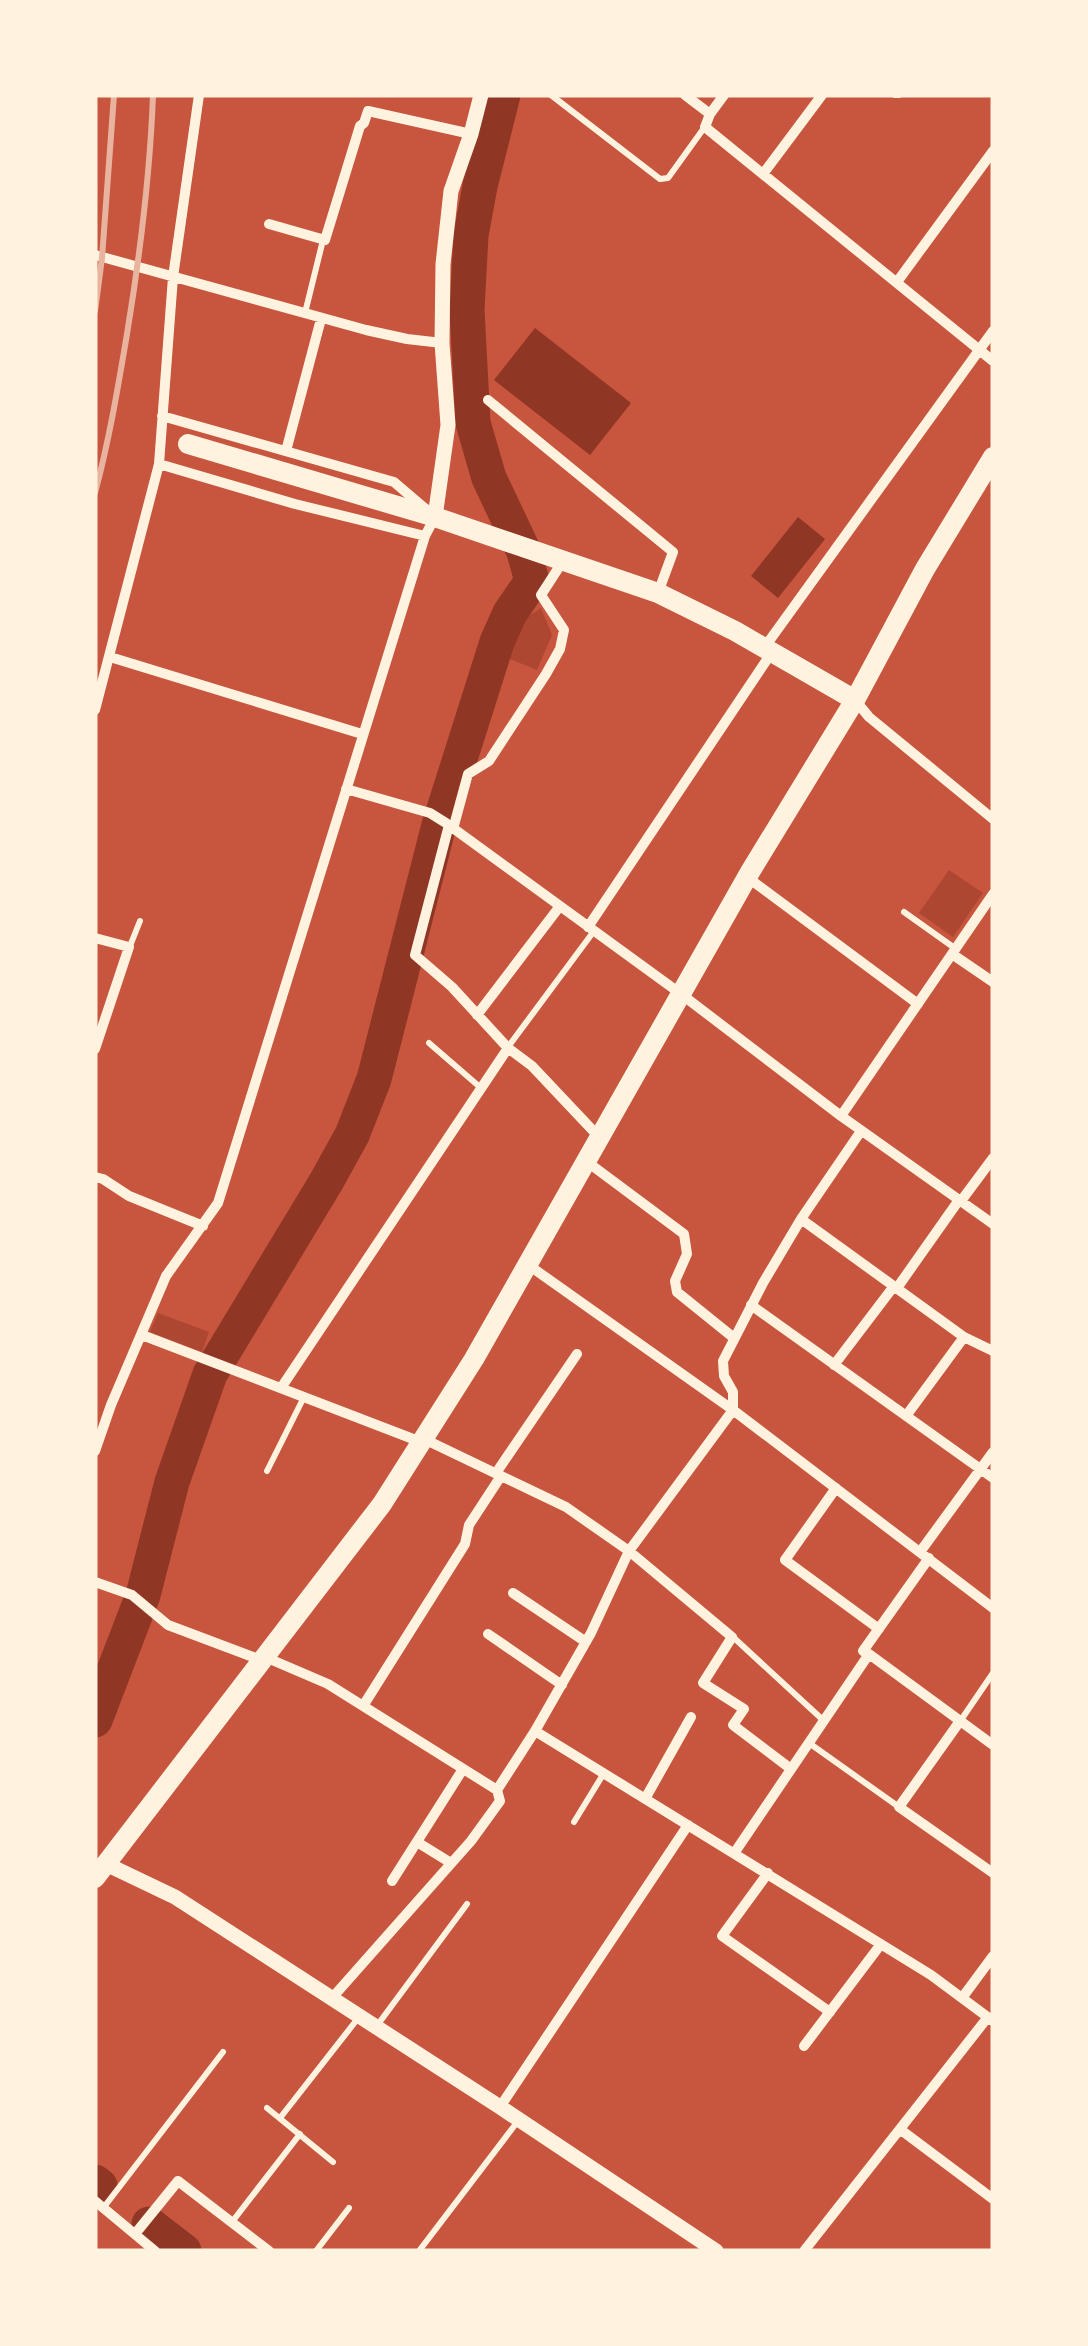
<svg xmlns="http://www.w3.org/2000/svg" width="1088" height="2346" font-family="'Source Sans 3',sans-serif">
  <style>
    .green { fill: #ae4732 }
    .water { fill: #8f3625 }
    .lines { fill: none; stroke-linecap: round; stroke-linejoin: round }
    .river { stroke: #8f3625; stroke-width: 35 }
    .service { stroke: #fff3e0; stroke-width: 6 }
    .minor { stroke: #fff3e0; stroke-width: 10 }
    .tertiary { stroke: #fff3e0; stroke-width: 15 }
    .trunk { stroke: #fff3e0; stroke-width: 20 }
    .rail { stroke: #e9b49f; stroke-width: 6 }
  </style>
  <rect width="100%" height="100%" fill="#c8553d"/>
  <path class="green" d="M541,608l11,27 -15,35 -32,-13 16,-36z
    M949,870l34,23 -30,44 -34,-24z
    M158,1313l51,19 -7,20 -52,-20z"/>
  <path class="water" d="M535,328l96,75 -41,52 -96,-75z
    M798,517l27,22 -47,59 -27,-22z"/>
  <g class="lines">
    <path class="river" d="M95,1720l48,-125 29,-113 38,-108 116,-192 26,-47 22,-56 65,-254 58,-183 13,-29 22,-32 -8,-29 -35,-74 -16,-55 -6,-113 4,-75 9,-49 23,-91
      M95,2182l5,4
      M149,2224l35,27"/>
    <path class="service" d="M551,95l109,84 8,-1 36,-50
      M895,95h4
      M305,313l18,-73
      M904,912l52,37
      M130,946l10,-25
      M429,1043l52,45
      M508,1047l86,-116
      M267,1471l37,-74
      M733,1637l90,83
      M961,1720l32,-47
      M809,1743l90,64
      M574,1822l30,-49
      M376,2027l91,-123
      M267,2108l66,54
      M280,2118l79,-101
      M104,2207l119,-155
      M232,2222l68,-88
      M316,2251l33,-43
      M419,2251l99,-130"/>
    <path class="minor" d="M685,95l25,19
      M724,95l-14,19 -5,13 288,234
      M763,174l59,-79
      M269,224l56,16 35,-114 4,-3 4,-12 103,23
      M95,255l271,75 41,9 35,4
      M897,282l96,-131
      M488,400l185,152 -15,41
      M286,451l35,-132
      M159,464l136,40 130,32
      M764,648l229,-317
      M110,657l252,77
      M855,700l14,17 124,102
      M95,710l64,-246 14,-187 26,-182
      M346,789l84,24 16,10 235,171 160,122 152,108
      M449,825l-34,130 37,32 56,61 24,18 67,71
      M453,829l15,-55 21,-13 57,-87 14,-25 4,-19 -23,-35 22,-34
      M747,877l171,127
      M588,927l184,-275
      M95,938l34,9 -34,102
      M952,954l41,28
      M477,1015l83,-109
      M841,1116l152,-222
      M586,1161l98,73 3,20 -12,27 2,11 57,46
      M95,1177l8,2 26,17 74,30
      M961,1201l32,-43
      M801,1219l163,118 29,14
      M527,1264l206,146 260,198
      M897,1288l62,-88
      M751,1305l242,173
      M142,1335l279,107
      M834,1365l60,-79
      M281,1388l227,-340
      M906,1416l58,-79
      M424,1439l142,68 63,44 103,86 -29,46 41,26 -11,16 58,44
      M95,1451l16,-46 55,-129 52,-73 207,-667 10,-19 -41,-35 -232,-66
      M496,1473l81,-119
      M836,1488l-51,72 94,69
      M920,1552l73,-100
      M95,1582l37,13 36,30 93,35
      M513,1593l73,49
      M488,1634l74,51
      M869,1654l124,91
      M265,1657l63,27 169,106 38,-59 56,-98 38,-82 104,-141v-18l-9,-16 -1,-15 40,-78 38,-64 60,-88
      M363,1706l102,-162 4,-19 32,-49
      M960,1721l-61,86 94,66
      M535,1731l396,244 62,46
      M645,1799l46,-82
      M417,1842l34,21
      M735,1852l134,-198 -6,-3 66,-93
      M768,1873l-46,63 108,76
      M392,1881l71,-112
      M332,1998l139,-157 29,-40 -3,-11
      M962,1998l31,-42
      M804,2046l77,-102
      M500,2107l188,-282
      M901,2130l92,69
      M95,2201l60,50
      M135,2234l43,-53 91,70
      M804,2251l184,-234"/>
    <path class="tertiary" d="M435,517l13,-92 -6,-82 1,-79 8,-73 20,-57 10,-39
      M106,1864l69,33 325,210 216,144"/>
    <path class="trunk" d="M188,444l247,73 223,76 77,38 120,69
      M95,1878l287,-374 92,-145 276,-487 105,-172 70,-131 68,-112"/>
    <path class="rail" d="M95,311l7,-53 12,-163
      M95,493c14,-52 23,-106 32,-159 13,-79 23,-159 26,-239"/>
  </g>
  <rect width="1088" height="2346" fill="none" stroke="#fff3e0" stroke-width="195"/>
</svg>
